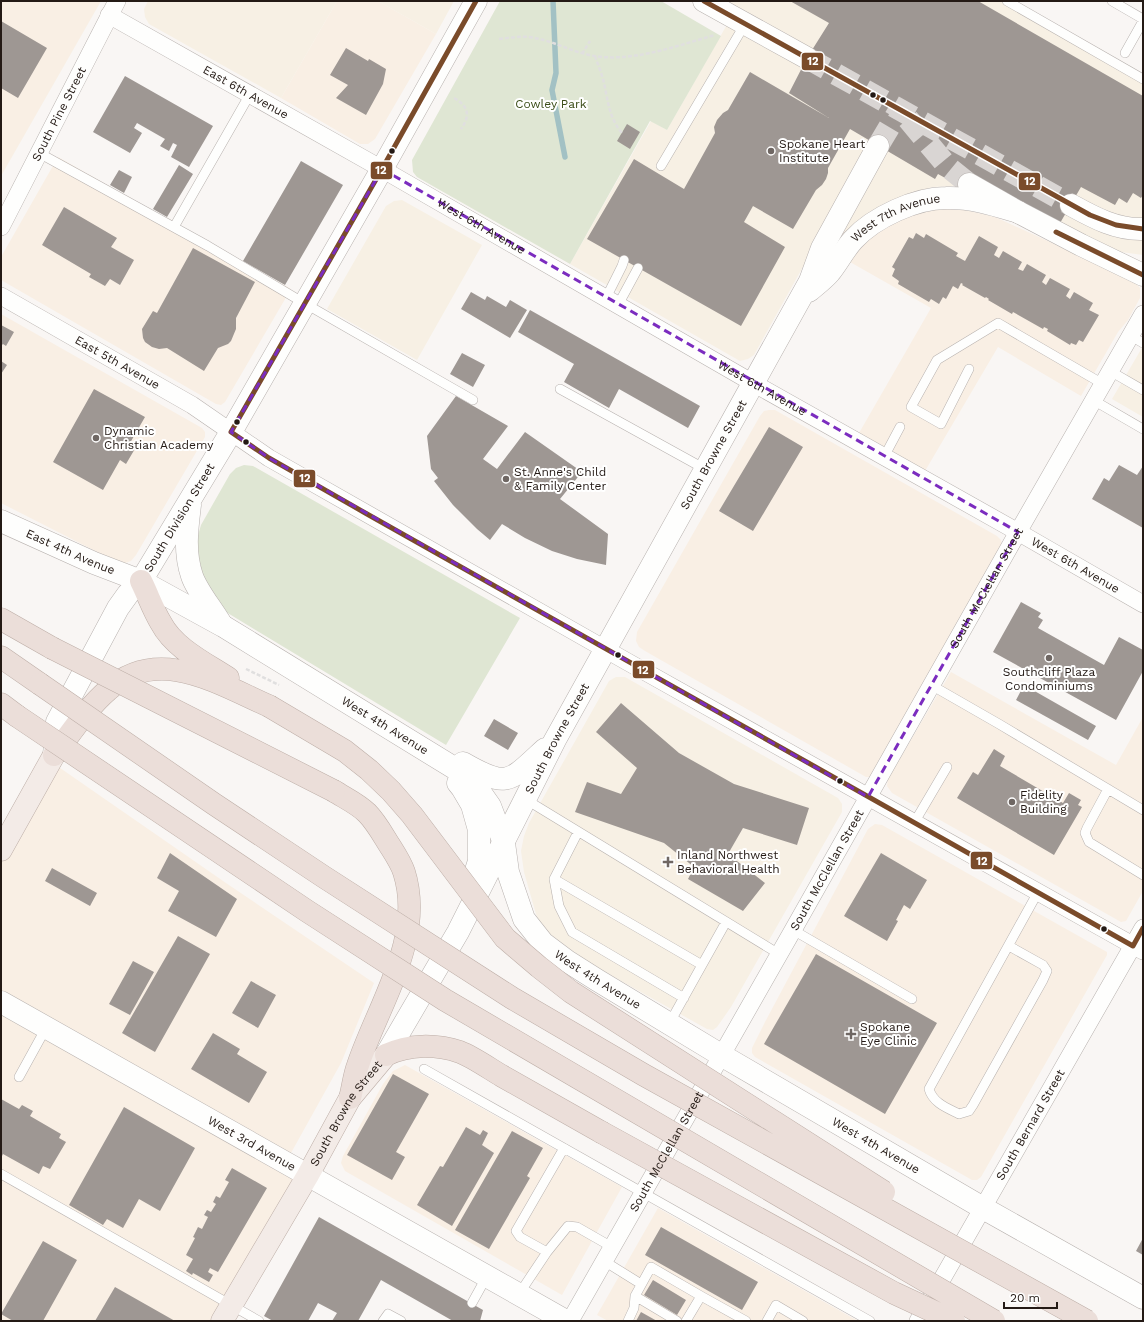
<svg xmlns="http://www.w3.org/2000/svg" width="1144" height="1322" font-family="'Work Sans',sans-serif">
  <style>
    .commercial { fill: #f9efe4 }
    .medical { fill: #f7f0e4 }
    .green { fill: #dfe6d3 }
    .lines { fill: none; stroke-linecap: round; stroke-linejoin: round }
    .stream { stroke: #a2c1c4; stroke-width: 5.5 }
    .building { fill: #9e9793 }
    .secondary-tunnel { stroke: #d9d5d3; stroke-width: 22; stroke-dasharray: 22 11; stroke-linecap: butt }
    .lane-casing { stroke: #b7b1ae; stroke-width: 10 }
    .street-casing { stroke: #b7b1ae; stroke-width: 18 }
    .secondary-casing { stroke: #b7b1ae; stroke-width: 23 }
    .primary-casing { stroke: #bdaea7; stroke-width: 23 }
    .highway-casing { stroke: #bdaea7; stroke-width: 23 }
    .path { stroke: #e0dfdf; stroke-width: 2.5; stroke-dasharray: 4 2; stroke-linecap: butt }
    .lane { stroke: #fefefd; stroke-width: 9 }
    .street { stroke: #fefefd; stroke-width: 17 }
    .secondary { stroke: #fefefd; stroke-width: 22 }
    .primary { stroke: #f3ebe7; stroke-width: 22 }
    .highway { stroke: #ebded9; stroke-width: 22 }
    .highway-bridge-casing { stroke: #bdaea7; stroke-width: 23; stroke-linecap: butt }
    .highway-bridge { stroke: #ebded9; stroke-width: 22 }
    .bus-1-casing { stroke: #fff; stroke-width: 8 }
    .bus-1 { stroke: #7a4b2a; stroke-width: 5 }
    .marked { fill: none; stroke: #7b2cbf; stroke-width: 3; stroke-dasharray: 8 5; stroke-linejoin: round }
    .bus-dot { fill: #241a15; stroke: #fff; stroke-width: 1.5 }
    .poi-dot { fill: #6f6763; stroke: #fff; stroke-width: 1.5 }
    .labels { text-anchor: middle; stroke-width: 4; stroke-linejoin: round; paint-order: stroke }
    .street-label { font-size: 12px; fill: #241a15; stroke: #fff }
    .park-label { font-size: 12px; fill: #3b4d18; stroke: #fff }
    .poi-label { font-size: 12px; fill: #241a15; stroke: #fff; text-anchor: start }
    .line-badge { stroke: #fff; stroke-width: 1.5 }
    .badge-label { font-size: 11px; text-anchor: middle; font-weight: bold; fill: #fff }
  </style>
  <rect width="100%" height="100%" fill="#f9f6f4"/>
  <path class="commercial" d="M1,1h100l-100,175z
    M337,1h41l58,33 -61,105 -7,5h-8l-79,-46z
    M58,157l233,132 -66,113 -4,3 -5,-1 -215,-124v-23z
    M937,209l28,1 30,7 138,63 7,8v10l-12,22 -10,12 -37,64 -83,-49 -73,124 -66,-38 72,-125 -81,-46 14,-18 20,-16 24,-12z
    M1,314l201,114 3,4v5l-69,118 -5,6 -6,2 -8,-1 -116,-59z
    M769,410h6l222,126 4,4 1,5 -131,232h-5l-221,-126 -6,-4 -3,-6 1,-9 123,-216 4,-5z
    M951,672l165,93 27,-48v174l-17,30 -5,1 -229,-129 -5,-7 1,-7z
    M50,761l176,122 148,100 -33,80 -55,99 22,13 -86,146h-221v-471z
    M875,824l7,1 225,127v3l-126,222 -4,3h-5l-217,-123 -3,-4v-5l13,-26 103,-193z
    M405,1065l217,122 -60,108 -217,-124 -4,-8 2,-7 40,-72 10,-13z
    M658,1208l200,113h-250l-11,-6z"/>
  <path class="medical" d="M148,1h189l-56,97 -132,-74 -4,-7 -1,-8z
    M378,1h76l-18,33z
    M726,1h288l129,75v179l-22,-3 -40,-16 -101,-47 -27,-3 -21,1 -21,7 -75,53 -17,-9 -65,117 -6,4 -8,2 -170,-97 81,-143 16,9 70,-123z
    M402,200l80,45 -65,115 -90,-51 59,-103 8,-5z
    M1143,346v71l-31,-18z
    M616,677h9l213,121 4,6v8l-111,195 -14,20 -4,3 -6,-1 -145,-81 -21,-23 -5,-11 -12,-42 -3,-21 3,-15 5,-13 80,-142z"/>
  <path class="green" d="M500,1h161l60,35 -54,94 -17,-9 -80,143 -153,-87 -4,-5 -1,-12z
    M244,465l9,1 267,152 -74,127 -220,-133 -24,-29 -6,-41 5,-17 29,-51 6,-6z"/>
  <g class="lines">
    <path class="stream" d="M553,1l3,72 -4,17 13,67"/>
  </g>
  <path class="building" d="M790,1h188l165,95v99l-2,3 -8,-5 -6,10 -8,-5 -4,7 -34,-18 -25,43 -91,-41 -27,-15 -3,5 -85,-50 -22,39v5l-2,6 -4,6 -6,5 -23,39 -40,-23 -9,16 41,25 -44,79 -154,-87 47,-80 50,30 31,-56 -1,-6 3,-7 6,-7 5,-3 22,-38 79,46 -40,-25 18,-35 22,-35z
    M1,21l46,27 -29,50 -17,-10z
    M346,48l22,13 1,-2 17,10 -3,15 -17,31 -30,-17 12,-13 -18,-10z
    M125,76l88,50 -24,41 -18,-10 6,-12 -4,-2 -4,8 -9,-5 5,-7 -28,-16 -3,5 8,5 -12,20 -37,-21z
    M627,124l13,8 -10,17 -13,-8z
    M301,161l42,24 -58,100 -42,-24z
    M179,165l14,9 -26,43 -14,-8z
    M119,170l13,7 -8,16 -14,-8z
    M64,207l53,31 -6,9 23,13 -14,25 -10,-6 -5,7 -16,-9 2,-3 -49,-29z
    M916,233l8,5 2,-4 32,19 -2,3 9,5 14,-25 19,11 -4,8 5,3 4,-7 19,11 -4,7 5,2 4,-7 19,11 -4,7 4,3 4,-7 20,11 -4,7 4,3 4,-7 19,11 -4,7 10,5 -16,27 -4,-2 -3,5 -5,-2 -1,2 -23,-14 1,-2 -4,-2 -1,2 -30,-17 -1,2 -24,-14 1,-1 -3,-2 -1,1 -23,-13 1,-1 -2,-1 -3,6 -5,-3 -7,13 -3,-2 -4,7 -8,-5 -2,3 -31,-18 1,-3 -7,-5 3,-7 -3,-2 17,-30 4,2z
    M193,248l62,34 -19,36v11l-5,12 -3,3 -10,4 -14,23 -37,-23 -8,1 -7,-2 -7,-5 -2,-4 -1,-9 11,-18 4,2z
    M471,292l14,8 2,-4 19,11 4,-7 17,10 -17,28 -49,-29z
    M530,310l170,96 -12,22 -69,-39 -10,19 -45,-26 10,-18 -56,-32z
    M1,325l13,7 -8,14 -3,-2 -2,2z
    M462,353l23,12 -12,22 -23,-13z
    M1,361l6,4 -6,9z
    M94,389l51,28 -15,26 6,4 -10,17 -6,-4 -17,30 -50,-28z
    M456,396l52,30 -25,33 14,10 28,-37 57,40 -22,27 48,35 -2,31 -29,-6 -25,-8 -27,-13 -23,-14 -12,16 -13,-11 -24,-24 -19,-24 4,-3 -7,-9 -4,-33z
    M769,427l34,20 -50,84 -34,-20z
    M1119,465l18,10 6,-9v62l-51,-29 12,-21 5,3z
    M1021,602l20,11 -3,4 5,3 -5,8 66,37 15,-28 24,13v21l-27,49 -123,-68z
    M1024,685l72,41 -8,14 -72,-40z
    M621,703l58,50 55,31 75,24 -12,37 -54,-17 -15,26 37,29 -22,28 -55,-32 6,-12 -30,-24 -89,-31 12,-30 34,12 16,-26 -41,-36z
    M494,719l24,14 -10,17 -24,-14z
    M994,749l11,7 -5,10 63,37 6,-10 12,7 -3,5 4,2 -28,48 -97,-57 16,-26 5,3z
    M170,853l67,46 -21,38 -48,-26 11,-20 -22,-13z
    M881,853l46,27 -17,29 -6,-4 -8,15 2,1 -11,20 -43,-25z
    M52,868l45,25 -7,13 -45,-25z
    M178,936l32,18 -55,98 -33,-19z
    M816,954l121,69 -52,91 -121,-70z
    M133,961l21,11 -24,43 -21,-11z
    M251,981l25,14 -18,33 -26,-15z
    M213,1033l27,16 -3,5 30,18 -18,31 -58,-34z
    M393,1074l36,20 -33,58 9,5 -13,23 -45,-25z
    M1,1099l18,10 3,-4 11,6 -3,5 31,18 -2,4 7,4 -16,27 -7,-3 -4,8 -36,-20 -1,2 -1,-1z
    M124,1107l71,41 -35,63 -21,-12 -16,29 -16,-9 -4,6 -34,-20z
    M466,1127l14,8 3,-5 5,3 -6,12 12,8 -42,73 -35,-21 23,-39 3,1z
    M512,1131l31,17 -16,28 3,2 -41,71 -34,-19z
    M232,1168l35,20 -49,84 -8,-4 -2,4 5,3 -4,7 -16,-9 -1,2 -6,-4 7,-12 -7,-4 9,-17 -2,-1 5,-10 4,2 6,-12 -4,-2 3,-5 4,2 5,-8 -3,-2 3,-6 4,2 9,-16 -4,-2z
    M319,1217l164,93 -3,11h-27l-72,-41 -23,41h-26l5,-8 -19,-10 -10,18h-35l-9,-5z
    M661,1227l97,55 -16,28 -97,-55z
    M1143,1238v17l-7,-4z
    M43,1241l34,19 -34,61h-30l-12,-7z
    M653,1280l33,20 -9,15 -33,-20z
    M115,1287l60,34h-80z
    M641,1312l16,9h-21z"/>
  <g class="lines">
    <path class="secondary-tunnel" d="M807,58l264,147
      M908,119l40,48 21,17
      M878,146l22,-37"/>
    <defs>
      <path id="lane" d="M1007,1l136,78
        M1112,1l31,18
        M1125,53l18,-32
        M39,153l169,93 96,57 169,97
        M661,166l84,-142
        M174,227l76,-133
        M606,298l16,-32 2,-6
        M618,305l20,-37
        M1131,336l12,7
        M969,369l-28,55 -30,-17 26,-47 61,-37 105,61
        M1110,371l33,19
        M560,389l145,80
        M1093,400l50,29
        M884,457l16,-30
        M931,685l68,39 144,86
        M1108,789l-21,39 -2,5 4,9 54,33
        M525,799l254,155
        M914,823l33,-56
        M578,832l-24,47 5,27 13,26 112,66
        M554,879l148,86
        M793,930l119,69
        M1009,946l34,19 4,6 -4,9 -70,125 -4,6 -10,3c-12,-6 -26,-11 -30,-25l109,-197
        M669,1024l57,-102
        M424,1069l446,252
        M19,1077l27,-49
        M1,1174l258,147
        M547,1252l-27,-15 -4,-6 48,-83
        M604,1261l37,23
        M519,1294l28,-42 21,-26 9,1 35,20
        M635,1296l42,25
        M472,1303l15,-27
        M383,1321l5,-7 13,7
        M628,1321l6,-13 1,-12 16,-29 50,29
        M686,1321l15,-25 45,25
        M767,1321l9,-16 27,16"/>
      <g id="street">
        <path id="s1" d="M109,15l273,154 371,214 265,149 125,72"/>
        <path id="s2" d="M1,227l116,-226"/>
        <path id="s3" d="M1,296l191,109 77,53 357,203 517,290"/>
        <path id="s4" d="M570,1321l223,-391 225,-398 125,-218"/>
        <path id="s5" d="M918,1321l225,-393"/>
      </g>
      <g id="secondary">
        <path d="M704,1l103,57"/>
        <path d="M969,184l49,28 63,33 62,30"/>
        <path d="M1071,205c22,12 45,25 72,24"/>
        <path id="s6" d="M809,291c7,-6 15,-12 21,-19 8,-10 14,-22 23,-32 21,-23 63,-42 93,-42 25,-1 49,7 72,14"/>
        <path d="M190,505c-3,24 -6,48 2,71 5,15 21,34 29,48"/>
        <path id="s7" d="M1,521l93,42 47,18 82,45 241,148 12,12 14,20 14,37 4,29 16,47 19,24 24,18 30,19 124,75 262,153 160,90"/>
        <path id="s8" d="M54,755l3,-33 61,-114 10,-14 13,-13 90,-149 151,-263 94,-168"/>
        <path d="M463,763c45,26 46,19 82,-14"/>
        <path d="M458,783l4,5 10,17 7,25v31l-8,25"/>
        <path id="s9" d="M1,1002l565,319"/>
        <path id="s10" d="M386,1055l72,-123 97,-192 255,-459 12,-33 56,-102"/>
      </g>
      <g id="primary">
        <path d="M1,850l53,-95"/>
        <path id="s11" d="M222,1321l86,-146 42,-77 36,-43"/>
      </g>
      <path id="highway" d="M141,581c7,14 12,29 20,42 13,25 44,40 67,55
        M1,619l51,29
        M1,657l39,27
        M1,704l16,12
        M54,755c17,-22 33,-47 54,-65 50,-45 109,-7 161,16
        M334,791c11,7 24,13 33,22 9,9 16,22 23,33 5,8 11,17 14,26 21,66 -26,133 -46,193 -4,10 -5,22 -8,33
        M386,1055c23,-11 50,-11 74,-3 13,5 30,17 42,24 33,19 66,37 99,56"/>
    </defs>
    <use href="#lane" class="lane-casing"/>
    <use href="#street" class="street-casing"/>
    <use href="#secondary" class="secondary-casing"/>
    <use href="#primary" class="primary-casing"/>
    <use href="#highway" class="highway-casing"/>
    <path class="path" d="M499,39c10,-1 20,-3 30,-2 25,3 47,18 73,20 38,3 77,-12 113,-22
      M582,54l8,-13
      M595,56c3,9 7,18 9,27 4,18 5,35 18,50
      M454,98c14,8 17,17 7,31
      M246,669l33,16"/>
    <use href="#lane" class="lane"/>
    <use href="#street" class="street"/>
    <use href="#secondary" class="secondary"/>
    <use href="#primary" class="primary"/>
    <use href="#highway" class="highway"/>
    <defs>
      <path id="highway-bridge" d="M52,648l282,143
        M40,684l174,120 110,73 188,121 132,77 443,246
        M269,706l76,45 24,19 22,21 21,24 93,123 34,29 32,25 313,200
        M17,716l290,195 138,89 549,321
        M601,1132l293,161 60,28"/>
    </defs>
    <use href="#highway-bridge" class="highway-bridge-casing"/>
    <use href="#highway-bridge" class="highway-bridge"/>
    <defs>
      <path id="bus-1" d="M476,1l-94,168 -151,263 38,26 98,56 766,432 10,-18
        M704,1l386,214 26,10 27,4
        M1056,232l87,43"/>
    </defs>
    <use href="#bus-1" class="bus-1-casing"/>
    <use href="#bus-1" class="bus-1"/>
  </g>
  <path class="marked" d="M382,169l636,363 -150,265 -599,-339 -38,-26z"/>
  <g class="bus-dot">
    <circle cx="873" cy="95" r="3.5"/>
    <circle cx="883" cy="100" r="3.5"/>
    <circle cx="392" cy="151" r="3.5"/>
    <circle cx="237" cy="422" r="3.5"/>
    <circle cx="246" cy="442" r="3.5"/>
    <circle cx="618" cy="655" r="3.5"/>
    <circle cx="840" cy="781" r="3.5"/>
    <circle cx="1104" cy="929" r="3.5"/>
  </g>
  <g class="poi-dot">
    <circle cx="771" cy="151" r="4"/>
    <circle cx="96" cy="438" r="4"/>
    <circle cx="506" cy="479" r="4"/>
    <circle cx="1049" cy="658" r="4"/>
    <circle cx="1012" cy="802" r="4"/>
    <path d="M666 856h4v4h4v4h-4v4h-4v-4h-4v-4h4z"/>
    <path d="M849 1028h4v4h4v4h-4v4h-4v-4h-4v-4h4z"/>
  </g>
  <g class="labels">
    <g class="street-label">
      <text dy="4" stroke="none"><textPath href="#s1" startOffset="157">East 6th Avenue</textPath></text>
      <text dy="4" stroke="none"><textPath href="#s2" startOffset="127">South Pine Street</textPath></text>
      <text dy="4" stroke="none"><textPath href="#s6" startOffset="117">West 7th Avenue</textPath></text>
      <text dy="4" stroke="none"><textPath href="#s1" startOffset="428">West 6th Avenue</textPath></text>
      <text dy="4" stroke="none"><textPath href="#s3" startOffset="134">East 5th Avenue</textPath></text>
      <text dy="4" stroke="none"><textPath href="#s1" startOffset="752">West 6th Avenue</textPath></text>
      <text dy="4" stroke="none"><textPath href="#s10" startOffset="684">South Browne Street</textPath></text>
      <text dy="4" stroke="none"><textPath href="#s8" startOffset="272">South Division Street</textPath></text>
      <text dy="4" stroke="none"><textPath href="#s7" startOffset="76">East 4th Avenue</textPath></text>
      <text dy="4" stroke="none"><textPath href="#s1" startOffset="1112">West 6th Avenue</textPath></text>
      <text dy="4" stroke="none"><textPath href="#s4" startOffset="843">South McClellan Street</textPath></text>
      <text dy="4" stroke="none"><textPath href="#s7" startOffset="436">West 4th Avenue</textPath></text>
      <text dy="4" stroke="none"><textPath href="#s10" startOffset="360">South Browne Street</textPath></text>
      <text dy="4" stroke="none"><textPath href="#s4" startOffset="519">South McClellan Street</textPath></text>
      <text dy="4" stroke="none"><textPath href="#s7" startOffset="785">West 4th Avenue</textPath></text>
      <text dy="4" stroke="none"><textPath href="#s11" startOffset="242">South Browne Street</textPath></text>
      <text dy="4" stroke="none"><textPath href="#s5" startOffset="226">South Bernard Street</textPath></text>
      <text dy="4" stroke="none"><textPath href="#s9" startOffset="288">West 3rd Avenue</textPath></text>
      <text dy="4" stroke="none"><textPath href="#s7" startOffset="1109">West 4th Avenue</textPath></text>
      <text dy="4" stroke="none"><textPath href="#s4" startOffset="195">South McClellan Street</textPath></text>
    </g>
    <g class="park-label">
      <text x="551" y="108">Cowley Park</text>
    </g>
    <g class="poi-label">
      <text x="779" y="148">Spokane Heart<tspan x="779" dy="14">Institute</tspan></text>
      <text x="104" y="435">Dynamic<tspan x="104" dy="14">Christian Academy</tspan></text>
      <text x="514" y="476">St. Anne's Child<tspan x="514" dy="14">&amp; Family Center</tspan></text>
      <text x="1049" y="676" text-anchor="middle">Southcliff Plaza<tspan x="1049" dy="14">Condominiums</tspan></text>
      <text x="1020" y="799">Fidelity<tspan x="1020" dy="14">Building</tspan></text>
      <text x="677" y="859">Inland Northwest<tspan x="677" dy="14">Behavioral Health</tspan></text>
      <text x="860" y="1031">Spokane<tspan x="860" dy="14">Eye Clinic</tspan></text>
    </g>
  </g>
  <g class="line-badge">
    <rect x="801" y="52" width="23" height="19" rx="4" fill="#7a4b2a"/>
    <rect x="370" y="161" width="23" height="19" rx="4" fill="#7a4b2a"/>
    <rect x="1018" y="172" width="23" height="19" rx="4" fill="#7a4b2a"/>
    <rect x="293" y="469" width="23" height="19" rx="4" fill="#7a4b2a"/>
    <rect x="632" y="660" width="23" height="19" rx="4" fill="#7a4b2a"/>
    <rect x="970" y="851" width="23" height="19" rx="4" fill="#7a4b2a"/>
  </g>
  <g class="badge-label">
    <text x="813" y="65">12</text>
    <text x="381" y="174">12</text>
    <text x="1030" y="185">12</text>
    <text x="305" y="482">12</text>
    <text x="643" y="674">12</text>
    <text x="982" y="865">12</text>
  </g>
  <rect width="1144" height="1322" fill="none" stroke="#241a15" stroke-width="4"/>
  <path d="M1004 1302v6h53v-6" fill="none" stroke="#241a15" stroke-width="2"/>
  <text x="1010" y="1302" font-size="12" fill="#241a15" stroke="#ffffff" stroke-width="3" paint-order="stroke">20 m</text>
</svg>
